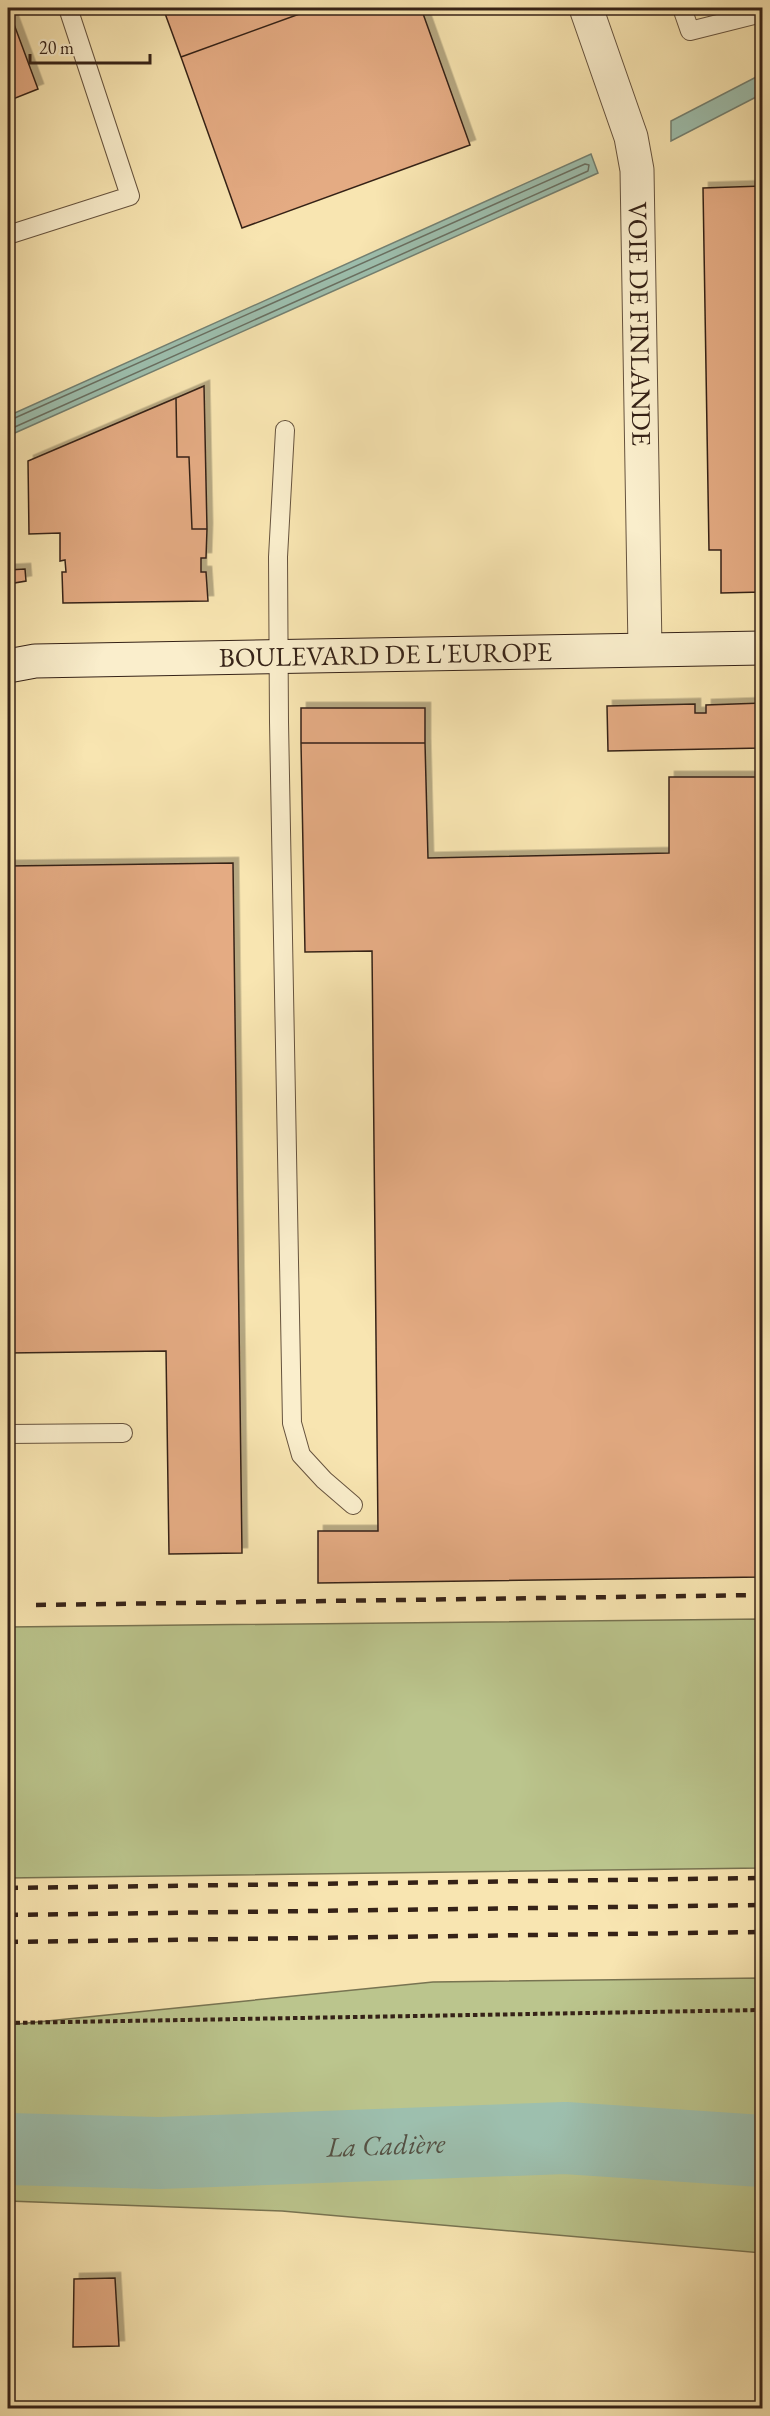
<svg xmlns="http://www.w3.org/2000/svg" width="770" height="2416" font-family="'EB Garamond',serif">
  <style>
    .green { fill: #bbc58d; stroke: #787452; stroke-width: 1.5 }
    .water { fill: #9dbfae; stroke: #738072; stroke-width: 1.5 }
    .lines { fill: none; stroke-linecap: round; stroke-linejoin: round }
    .shore { stroke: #697062; stroke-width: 1.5 }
    .river { stroke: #9dbfae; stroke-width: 72 }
    .building { fill: #e4ab83; stroke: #352217; stroke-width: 1.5; filter: url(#shadow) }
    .lane-casing { stroke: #66533e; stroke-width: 20 }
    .street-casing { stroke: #66533e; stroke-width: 35 }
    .secondary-casing { stroke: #352217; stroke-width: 35 }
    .path { stroke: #352217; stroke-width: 4; stroke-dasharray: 4.5 3; stroke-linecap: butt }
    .lane { stroke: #faeecc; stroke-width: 18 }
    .street { stroke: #faeecc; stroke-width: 33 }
    .secondary { stroke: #faeecc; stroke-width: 33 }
    .rail { stroke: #352217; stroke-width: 4.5; stroke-dasharray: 10 10; stroke-linecap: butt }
    .labels { text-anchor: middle; stroke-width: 6; stroke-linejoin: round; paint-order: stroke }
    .street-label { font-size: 27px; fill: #352217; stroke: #faeecc }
    .water-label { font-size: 28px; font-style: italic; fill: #545144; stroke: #faeecc }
  </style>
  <defs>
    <filter id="shadow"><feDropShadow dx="5.5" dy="-5.5" stdDeviation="0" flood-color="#0004"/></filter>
  </defs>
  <rect width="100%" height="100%" fill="#f8e5b1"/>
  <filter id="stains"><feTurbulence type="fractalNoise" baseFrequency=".00333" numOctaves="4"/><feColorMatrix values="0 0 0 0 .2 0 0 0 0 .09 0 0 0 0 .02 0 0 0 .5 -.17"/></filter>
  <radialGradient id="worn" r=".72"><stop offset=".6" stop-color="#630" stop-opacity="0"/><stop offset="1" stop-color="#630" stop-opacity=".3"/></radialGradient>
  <path class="green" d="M762,1619v249l-754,10v-251z
    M762,1978v275l-480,-42 -274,-10v-176l425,-43z"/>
  <path class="water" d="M762,74v20l-91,47v-20z
    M591,154l7,19 -590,263v-20z"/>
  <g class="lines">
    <path class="shore" d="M8,421l577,-257 4,1 -1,6 -580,259"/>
    <path class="river" id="s1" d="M8,2149l151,4 406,-15 197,13"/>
  </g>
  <path class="building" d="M8,8l30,81 -30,12z
    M163,8h153l-135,49z
    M316,8h105l49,137 -228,83 -61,-171z
    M762,186v406l-41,1v-43h-12l-6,-362z
    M204,386l3,143h-15l-3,-72h-12l-1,-59z
    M176,398l1,59h12l3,72h15l-1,29h-5v14h5l2,29 -145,2 -1,-31h4l-1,-12 -5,1v-28l-31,1 -1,-73z
    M25,569l1,12 -18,3v-14z
    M762,703v45l-154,3 -1,-45 88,-2v9h11v-8z
    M301,708h124v35h-124z
    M301,743h124l3,115 241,-5v-76h93v800l-444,6v-52h60l-6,-580 -67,1z
    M233,863l9,690 -73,1 -3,-203 -158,2v-487z
    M115,2278l4,68 -46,1 1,-68z"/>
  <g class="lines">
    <defs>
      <path id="lane" d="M682,8l8,23 72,-18
        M8,235l122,-39 -62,-188
        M285,430l-7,127 1,165 13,701 9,32 23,25 29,25
        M8,1434l115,-1"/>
      <g id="street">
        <path id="s2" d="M586,8l45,129 6,33 8,479"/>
      </g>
      <g id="secondary">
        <path id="s3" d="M8,666l27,-5 727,-13"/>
      </g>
    </defs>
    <use href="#lane" class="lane-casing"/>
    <use href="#street" class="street-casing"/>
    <use href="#secondary" class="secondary-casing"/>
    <path class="path" d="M8,2023l754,-13"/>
    <use href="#lane" class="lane"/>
    <use href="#street" class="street"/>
    <use href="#secondary" class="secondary"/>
    <path class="rail" d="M36,1605l726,-10
      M8,1888l754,-10
      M8,1915l754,-10
      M8,1942l754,-10"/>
  </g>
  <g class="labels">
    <g class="street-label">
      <text dy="9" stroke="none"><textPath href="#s2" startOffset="324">VOIE DE FINLANDE</textPath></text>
      <text dy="9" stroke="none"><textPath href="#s3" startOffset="378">BOULEVARD DE L'EUROPE</textPath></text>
    </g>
    <g class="water-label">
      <text dy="10" stroke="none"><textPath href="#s1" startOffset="378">La Cadière</textPath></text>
    </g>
  </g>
  <rect width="770" height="2416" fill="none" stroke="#f8e5b1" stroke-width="30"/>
  <rect x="9" y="9" width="752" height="2398" fill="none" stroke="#352217" stroke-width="3"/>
  <rect x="15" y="15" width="740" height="2386" fill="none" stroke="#352217" stroke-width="1.5"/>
  <path d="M30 54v9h120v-9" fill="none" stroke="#352217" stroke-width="3"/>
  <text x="39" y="54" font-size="18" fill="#352217" stroke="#faeecc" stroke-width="4.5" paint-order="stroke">20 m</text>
  <rect width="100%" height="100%" filter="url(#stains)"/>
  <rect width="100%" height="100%" fill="url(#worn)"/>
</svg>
